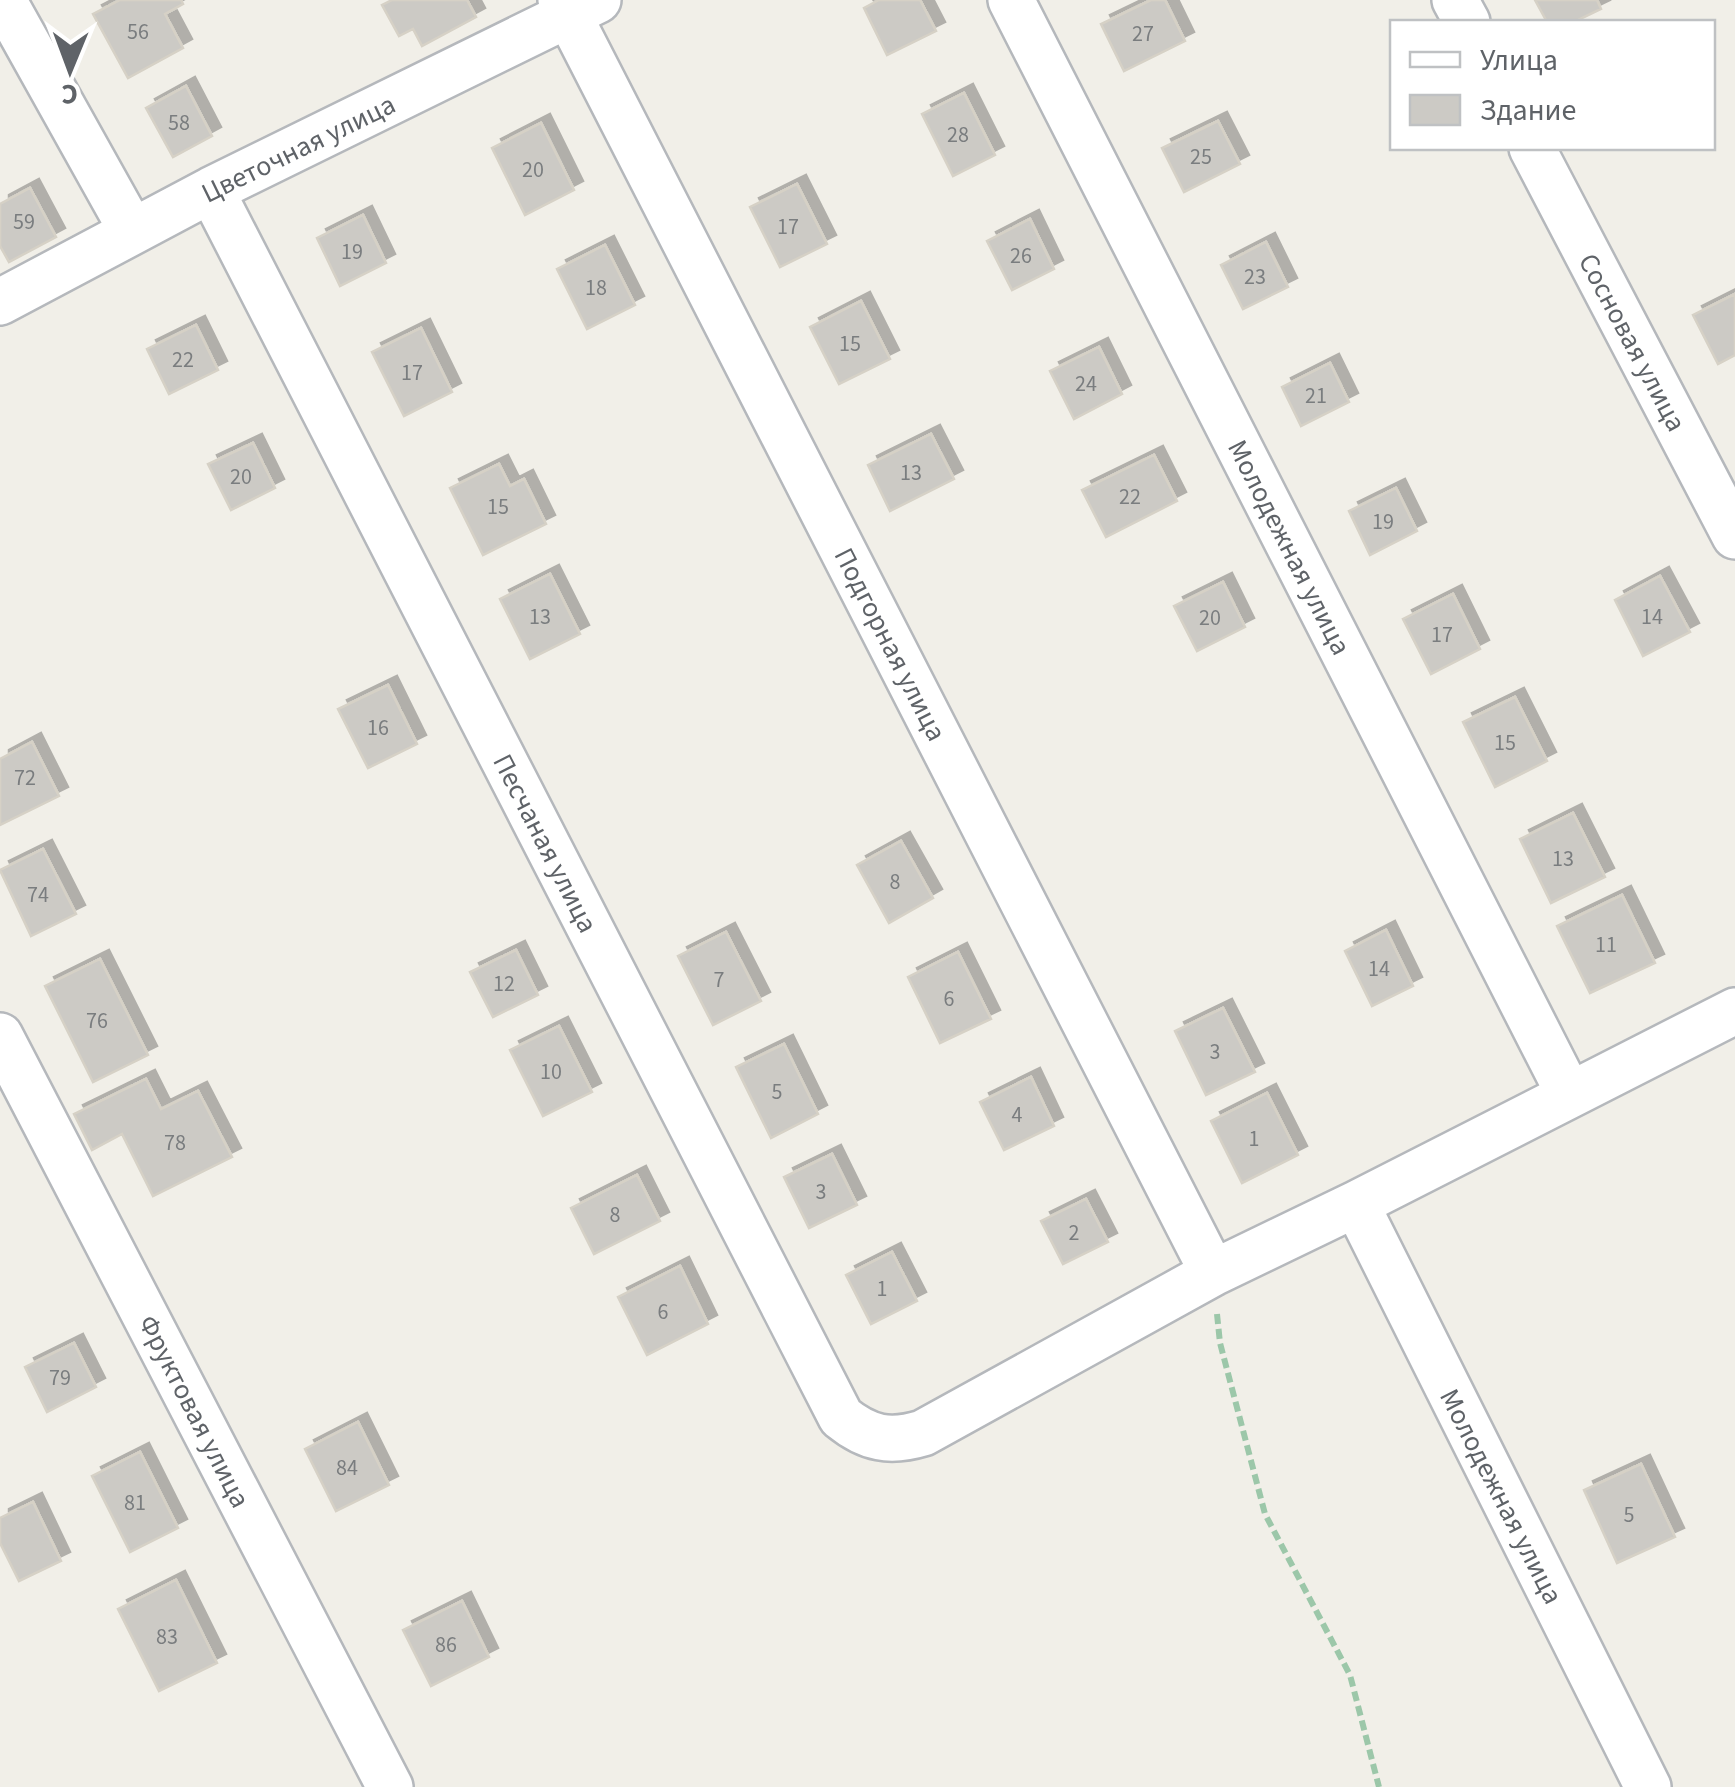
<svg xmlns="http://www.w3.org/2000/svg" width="1735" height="1787" font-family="'Source Sans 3',sans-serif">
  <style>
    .building { fill: #cccac5; stroke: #d6d1c6; stroke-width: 2.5; filter: url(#shadow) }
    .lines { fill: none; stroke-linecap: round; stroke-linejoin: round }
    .minor-casing { stroke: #b5b8bc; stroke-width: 50 }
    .path { stroke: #9cc7a9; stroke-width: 6; stroke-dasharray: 10 5; stroke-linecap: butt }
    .minor { stroke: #fff; stroke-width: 45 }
    .labels { text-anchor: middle; stroke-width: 9; stroke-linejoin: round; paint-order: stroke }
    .number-label { font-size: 22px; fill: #7a7d7f }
    .street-label { font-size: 28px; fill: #5f6368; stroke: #fff }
  </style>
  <defs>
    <filter id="shadow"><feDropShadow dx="9" dy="-9" stdDeviation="0" flood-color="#0004"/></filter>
  </defs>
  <rect width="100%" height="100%" fill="#f1efe8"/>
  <path class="building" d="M120,0h61l2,4 -18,10 18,34 -55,30 -35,-64z
    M392,0h75l9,17 -54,29 -9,-17 -14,7 -17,-31z
    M879,0h41l16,31 -49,24 -23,-47z
    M1151,0h14l20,41 -61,30 -23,-47z
    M1535,0h62l4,9 -27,13h-27z
    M186,86l26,50 -39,21 -27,-49z
    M964,93l31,62 -42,21 -31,-62z
    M1218,121l22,43 -56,28 -22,-44z
    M541,123l33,67 -49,25 -33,-67z
    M797,184l30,60 -47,23 -30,-60z
    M30,188l26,49 -47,25 -9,-16v-42z
    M363,215l23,48 -46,23 -23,-48z
    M1030,219l24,50 -42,21 -25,-49z
    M1266,242l22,45 -45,22 -22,-44z
    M605,245l30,60 -48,24 -30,-60z
    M1735,294v61l-17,9 -25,-49z
    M861,301l29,58 -51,25 -29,-57z
    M196,325l22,45 -49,24 -22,-45z
    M421,328l31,64 -48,24 -32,-64z
    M1099,347l23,47 -48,25 -24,-48z
    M1330,363l19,39 -48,24 -19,-39z
    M931,434l23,45 -64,32 -22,-46z
    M253,443l22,45 -44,22 -23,-46z
    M1154,455l23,46 -71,36 -24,-47z
    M499,464l11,22 14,-7 22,45 -63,31 -33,-67z
    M1396,488l21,43 -47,24 -21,-44z
    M550,574l30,60 -50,25 -30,-60z
    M1660,576l30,56 -47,24 -28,-56z
    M1223,582l22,45 -48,24 -23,-45z
    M1453,594l27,55 -49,25 -28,-55z
    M388,685l29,59 -49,24 -30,-59z
    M1515,697l32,64 -52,26 -32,-65z
    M32,742l27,54 -59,29v-66z
    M1573,813l32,64 -54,26 -31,-64z
    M901,841l32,57 -44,25 -32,-58z
    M43,849l33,65 -45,22 -31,-66z
    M1622,895l33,68 -65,30 -33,-67z
    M1386,930l27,56 -41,20 -27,-55z
    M726,932l35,69 -48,24 -35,-69z
    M516,950l22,45 -45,22 -23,-45z
    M958,952l33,67 -51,24 -32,-66z
    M100,959l48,96 -55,27 -48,-96z
    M1223,1008l32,64 -49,23 -31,-64z
    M559,1026l33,66 -49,24 -33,-66z
    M784,1044l34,70 -47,24 -35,-71z
    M1031,1077l23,49 -50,24 -24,-48z
    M146,1079l15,30 37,-18 34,66 -79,39 -31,-62 -30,16 -18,-36z
    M1267,1093l31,62 -56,28 -31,-62z
    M832,1154l25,51 -48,23 -25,-51z
    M637,1175l23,46 -66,33 -23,-46z
    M1086,1199l22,43 -45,22 -22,-43z
    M892,1252l25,49 -46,23 -25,-49z
    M680,1266l28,58 -61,31 -29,-58z
    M74,1343l22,44 -49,25 -22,-45z
    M358,1422l31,63 -53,26 -31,-62z
    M140,1452l38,76 -48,24 -38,-76z
    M1641,1464l34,73 -58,26 -33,-73z
    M33,1502l28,59 -42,20 -19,-38v-25z
    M176,1580l41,83 -58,28 -41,-82z
    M462,1601l27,56 -58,29 -28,-56z"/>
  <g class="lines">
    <defs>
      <path id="minor" d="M3,0l129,231
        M561,0l652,1273
        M1011,0l558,1094
        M1455,0l12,22
        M1532,148l203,388
        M211,190l630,1227c27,22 49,26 82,16l290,-160 143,-69 379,-193
        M0,302l211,-112 387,-190
        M0,1036l390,751
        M1356,1204l292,583"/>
    </defs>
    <use href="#minor" class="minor-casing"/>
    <path class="path" d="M1217,1314l3,29 45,171 85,161 29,112"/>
    <use href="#minor" class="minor"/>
  </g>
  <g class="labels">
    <g class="number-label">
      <text x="138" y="39">56</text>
      <text x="1143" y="41">27</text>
      <text x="179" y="130">58</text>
      <text x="958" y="142">28</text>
      <text x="1201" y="164">25</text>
      <text x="533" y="177">20</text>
      <text x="24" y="229">59</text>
      <text x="788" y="234">17</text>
      <text x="352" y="259">19</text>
      <text x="1021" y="263">26</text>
      <text x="1255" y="284">23</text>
      <text x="596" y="295">18</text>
      <text x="850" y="351">15</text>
      <text x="183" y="367">22</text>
      <text x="412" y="380">17</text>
      <text x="1086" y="391">24</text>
      <text x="1316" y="403">21</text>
      <text x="911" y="480">13</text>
      <text x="241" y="484">20</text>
      <text x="1130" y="504">22</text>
      <text x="498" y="514">15</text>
      <text x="1383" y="529">19</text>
      <text x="540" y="624">13</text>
      <text x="1652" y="624">14</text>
      <text x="1210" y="625">20</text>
      <text x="1442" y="642">17</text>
      <text x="378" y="735">16</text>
      <text x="1505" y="750">15</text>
      <text x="25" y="785">72</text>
      <text x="1563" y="866">13</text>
      <text x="895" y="889">8</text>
      <text x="38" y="902">74</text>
      <text x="1606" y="952">11</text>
      <text x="1379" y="976">14</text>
      <text x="719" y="987">7</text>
      <text x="504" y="991">12</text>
      <text x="949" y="1006">6</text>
      <text x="97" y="1028">76</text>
      <text x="1215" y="1059">3</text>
      <text x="551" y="1079">10</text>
      <text x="777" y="1099">5</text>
      <text x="1017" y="1122">4</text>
      <text x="1254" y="1146">1</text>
      <text x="175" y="1150">78</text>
      <text x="821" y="1199">3</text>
      <text x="615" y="1222">8</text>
      <text x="1074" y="1240">2</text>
      <text x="882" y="1296">1</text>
      <text x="663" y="1319">6</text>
      <text x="60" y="1385">79</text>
      <text x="347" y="1475">84</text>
      <text x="135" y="1510">81</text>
      <text x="1629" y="1522">5</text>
      <text x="167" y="1644">83</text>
      <text x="446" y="1652">86</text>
    </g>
    <g class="street-label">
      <text transform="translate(298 148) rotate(-26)" y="10">Цветочная улица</text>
      <text transform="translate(1633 342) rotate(62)" y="10">Сосновая улица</text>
      <text transform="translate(1290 547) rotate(63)" y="10">Молодежная улица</text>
      <text transform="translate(891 644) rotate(63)" y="10">Подгорная улица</text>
      <text transform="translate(546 843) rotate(63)" y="10">Песчаная улица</text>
      <text transform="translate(195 1411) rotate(63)" y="10">Фруктовая улица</text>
      <text transform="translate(1502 1496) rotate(63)" y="10">Молодежная улица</text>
    </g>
  </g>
  <rect x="1390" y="20" width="325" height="130" fill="#ffffff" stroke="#bfc1c3" stroke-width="2.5"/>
  <rect x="1410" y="52" width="50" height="15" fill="#ffffff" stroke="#bfc1c3" stroke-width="2.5"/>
  <text x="1480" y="70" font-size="30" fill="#5f6368">Улица</text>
  <rect x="1410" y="95" width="50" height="30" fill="#cccac5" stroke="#bfc1c3" stroke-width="2.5"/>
  <text x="1480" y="120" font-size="30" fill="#5f6368">Здание</text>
  <g transform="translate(70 70) rotate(181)" stroke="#ffffff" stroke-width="8" paint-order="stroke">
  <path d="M0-8L18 38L0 25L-18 38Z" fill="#5f6368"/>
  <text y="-15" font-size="28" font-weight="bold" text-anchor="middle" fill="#5f6368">С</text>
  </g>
</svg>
